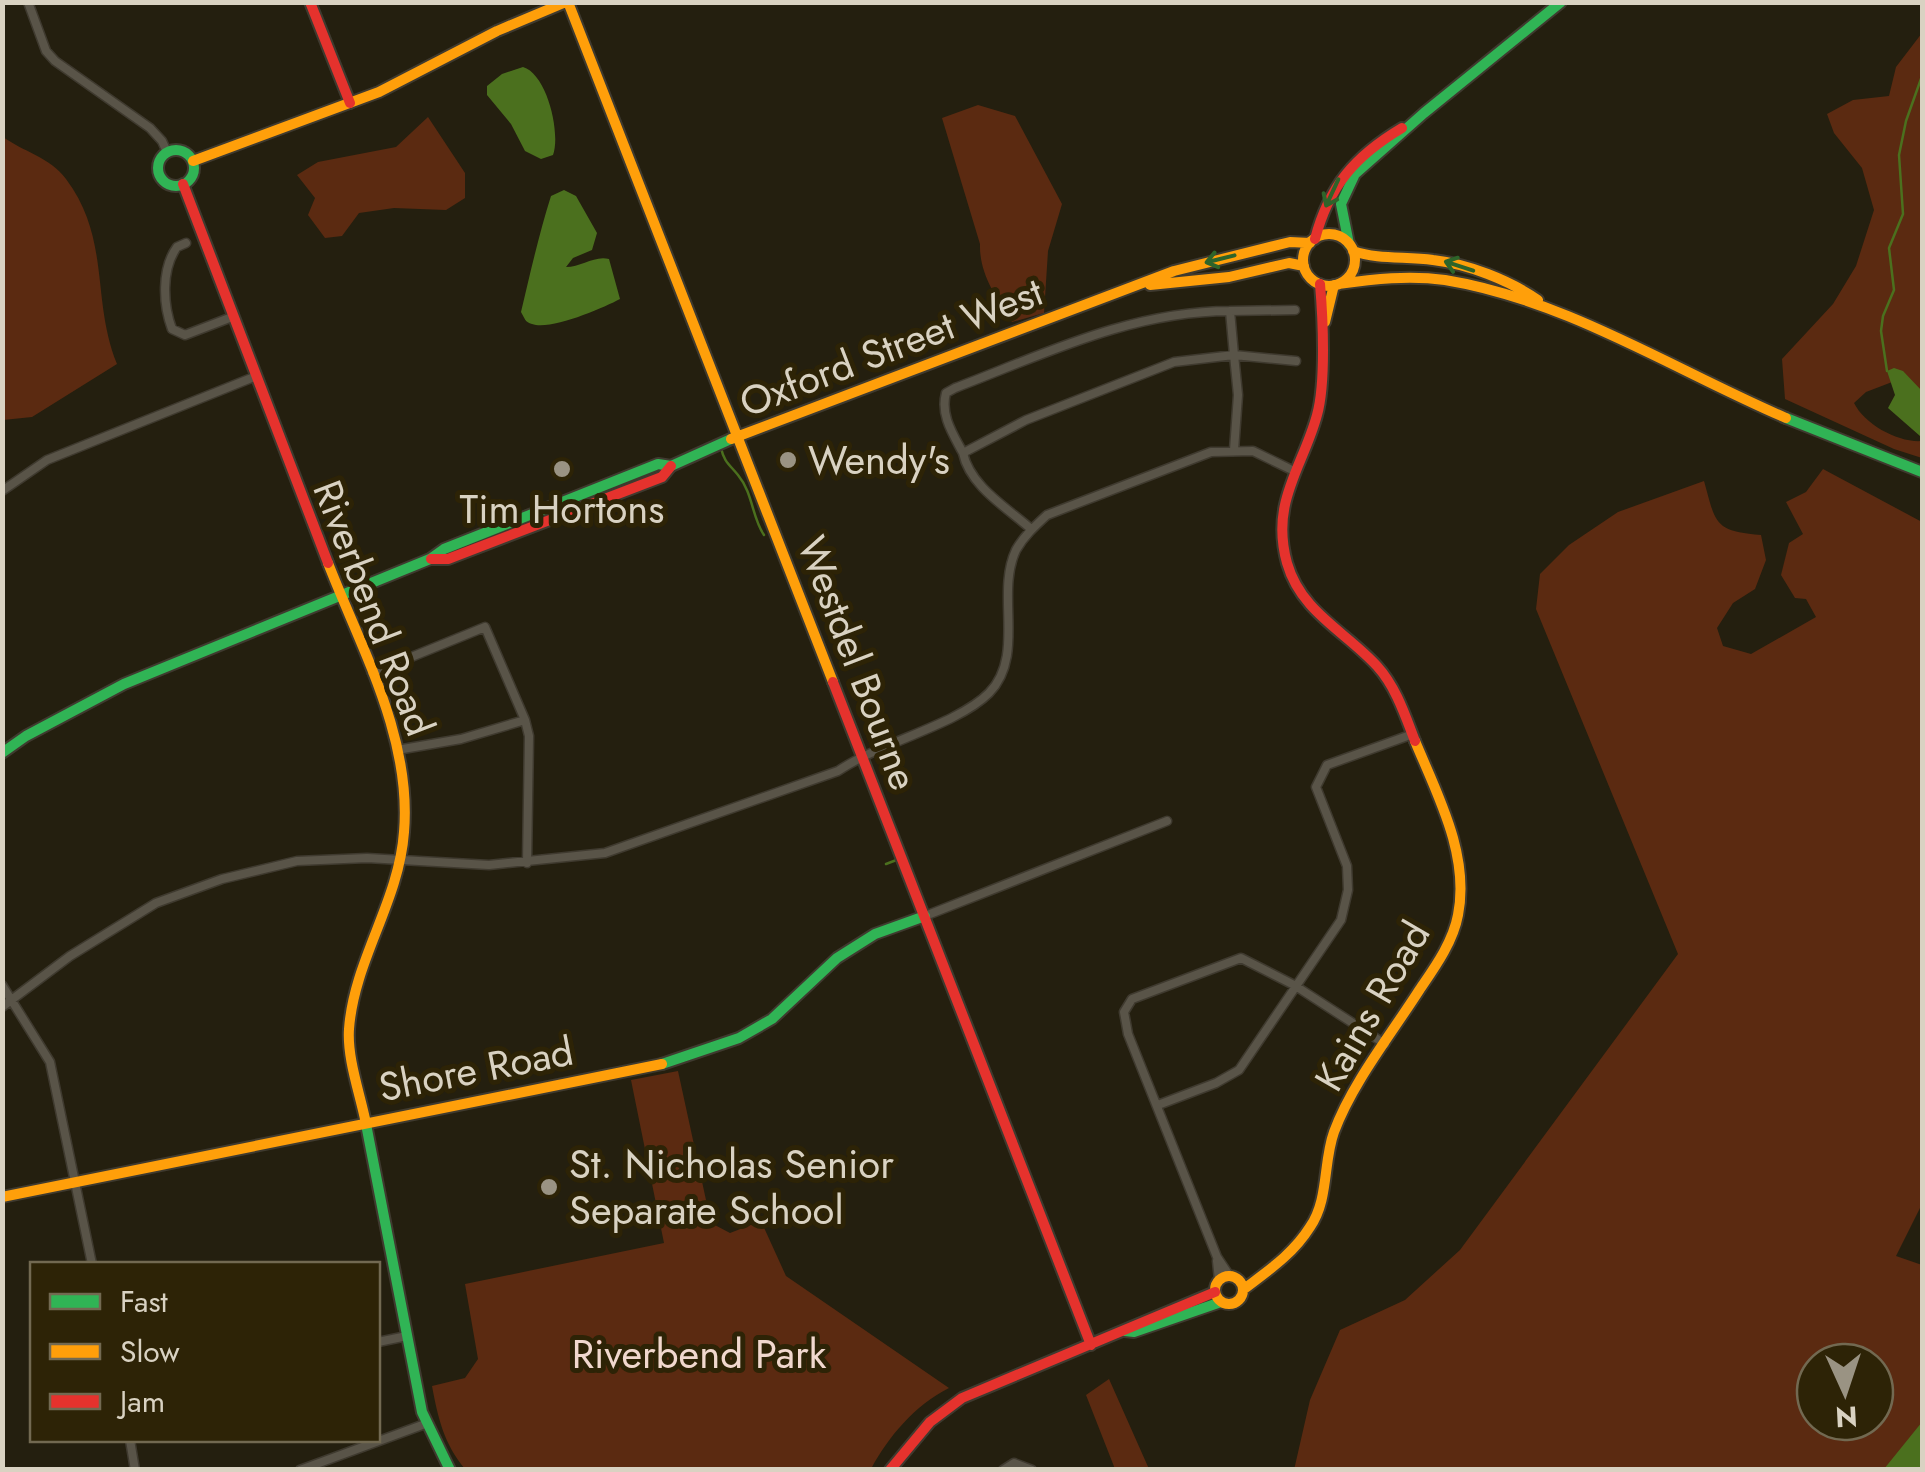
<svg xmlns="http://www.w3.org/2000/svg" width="1925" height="1472" font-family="Jost,sans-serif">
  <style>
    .green { fill: #5b2a11; fill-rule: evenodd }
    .water { fill: #4b701e }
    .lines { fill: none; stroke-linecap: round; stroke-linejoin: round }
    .stream { stroke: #4b701e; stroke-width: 2.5 }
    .street-casing { stroke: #3f3a2f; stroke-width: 11 }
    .fast-casing { stroke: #3f3a2f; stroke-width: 14 }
    .slow-casing { stroke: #3f3a2f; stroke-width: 14 }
    .jam-casing { stroke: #3f3a2f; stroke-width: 14 }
    .street { stroke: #595448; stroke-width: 8 }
    .fast { stroke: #30b455; stroke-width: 10 }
    .slow { stroke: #ff9f0a; stroke-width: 10 }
    .jam { stroke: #e5322d; stroke-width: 10 }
    .oneway { stroke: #2e642a }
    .poi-dot { fill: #9a9383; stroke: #2d2306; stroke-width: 4 }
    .labels { text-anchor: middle; stroke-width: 10; stroke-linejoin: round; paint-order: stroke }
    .street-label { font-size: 40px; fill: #d9d2c2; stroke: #2d2306 }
    .poi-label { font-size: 40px; fill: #d9d2c2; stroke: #2d2306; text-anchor: start }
    .park-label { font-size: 40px; fill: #f1d8ce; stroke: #2d2306 }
  </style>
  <rect width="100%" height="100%" fill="#241f0f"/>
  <path class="green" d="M1922,33v358l-22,-12 -34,13 -12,11c11,22 45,40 68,38v17l-28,-9 -109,-50 -3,-40 51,-55 23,-38 18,-56 -12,-42 -28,-35 -7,-19 26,-14 36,-4 7,-29z
    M978,105l37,11 47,88 -14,47 -4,62 -32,9c-16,-24 -33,-49 -32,-78l-38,-126z
    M428,117l37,56v25l-19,12 -52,-2 -35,5 -17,23 -17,2 -17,-23 7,-17 -18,-23 21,-13 78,-15z
    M2,136c21,16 48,21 64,43 45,60 25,121 51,185l-85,53 -29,3z
    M1823,469l99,53v682l-26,52 26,9v164l-35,40 -593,1 16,-70 30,-70 65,-30 55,-50 218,-296 -142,-345 4,-35 29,-29 49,-33 86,-31c12,42 9,50 57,54l5,25 -11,29 -22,14 -16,25 6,18 28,8 65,-37 -10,-18 -11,-1 -14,-23 8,-32 14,-9 -17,-32 20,-10zM1815,1362h60v60h-60z
    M678,1071l33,152 19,10 31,-12 25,55 163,112c-35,18 -60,48 -78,81h-406c-21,-25 -27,-51 -33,-83l33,-8 13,-19 -13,-75 199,-41 -33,-163z
    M1109,1379l40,90h-34l-29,-74z"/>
  <path class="water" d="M523,67c24,7 38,66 30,88l-12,4 -16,-8 -14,-27 -24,-29v-9l15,-12z
    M564,190l12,6 21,37 -5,17 -19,8 -7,9c15,0 29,-12 43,-8l11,40c-17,9 -70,32 -88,25 -7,-2 -7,-5 -11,-12 9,-38 18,-78 30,-116z
    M1894,368l9,3 19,20 -2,45 -32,-28 7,-13 -8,-24z
    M1922,1422v47h-38z"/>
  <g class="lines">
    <path class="stream" d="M1887,371l-6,-40 2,-15 11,-26 -5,-42 14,-34 -4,-59 7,-34 16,-45
      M721,448c3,14 9,17 17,27 15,18 14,43 26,60
      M886,864l13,-5"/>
    <defs>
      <path id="street" d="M28,2l18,49 9,10 95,67 12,13 5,11
        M186,243l-9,4c-16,22 -14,58 -5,82l13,6 47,-18
        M1230,311c-98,0 -186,43 -275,77l-9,5c-6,22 7,41 17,60l63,-33 148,-58 60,-7 -4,-44 65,-1
        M1234,450l4,-55 -4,-40 62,6
        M963,453c7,33 43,54 68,76
        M2,491l45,-31 207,-83
        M372,673l113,-46 40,93 -64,19 -64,11
        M525,720l4,16 -2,127
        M925,916l242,-95
        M2,985l48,77 42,202
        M2,1007l68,-51 86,-53 66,-24 75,-18 70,-3 122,7 116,-12 233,-82c43,-29 119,-46 151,-78 37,-38 6,-99 27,-143 8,-14 19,-24 31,-35l164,-63 42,-1 39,19
        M1158,1105l58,-22 23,-13 102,-150 7,-30 -1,-24 -31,-79 11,-22 86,-31
        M1217,1261l2,19
        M1229,1275l-12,-18 -89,-223 -4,-22 8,-13 109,-41 53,27 91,59
        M378,1342l29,-6
        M130,1440l5,30
        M300,1470l125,-46
        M1003,1470l11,-7 18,7"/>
      <path id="fast" d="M158 168a18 18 0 1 1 36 0a18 18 0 1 1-36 0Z
        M1349,244l-8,-40 14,-30 69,-61 137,-111
        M1786,418l136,54
        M2,753l24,-17 98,-52 306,-125 14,-10 214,-85 13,2 60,-27
        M662,1064l77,-26 33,-19 65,-61 38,-24 50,-18
        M365,1119l57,293 28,58
        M1125,1331l9,1 87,-30"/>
      <path id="slow" d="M568,2l265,680
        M193,161l186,-69 118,-61 69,-29
        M1303 260a26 26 0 1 1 52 0a26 26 0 1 1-52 0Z
        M1353,251c26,9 53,5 80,9 35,4 76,20 105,40
        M1338,284c36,-5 71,-9 107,-4 122,20 229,90 341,138
        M1150,285l79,-8 60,-14 15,3
        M1325,322l9,-37
        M731,439l443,-168 116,-29 20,1
        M328,563c33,85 84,175 76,269 -5,70 -50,128 -55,197 -2,28 10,62 16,90
        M2,1197l660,-133
        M1215 1290a14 14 0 1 1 28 0a14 14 0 1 1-28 0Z
        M1244,1289c25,-19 49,-35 66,-62 19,-27 13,-65 24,-95 18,-49 58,-99 86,-143 15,-22 33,-47 38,-74 12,-60 -21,-121 -43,-174"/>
      <path id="jam" d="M310,2l40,101
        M183,184l145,379
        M1315,239c14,-53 40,-83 87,-111
        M1320,284c3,34 6,99 -3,131 -14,52 -47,87 -30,148 14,49 58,68 90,103 19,21 28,49 38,75
        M431,559h17l214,-82 9,-11
        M833,682l258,663
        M890,1470l40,-48 32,-24 253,-106"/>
    </defs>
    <use href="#street" class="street-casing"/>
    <use href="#fast" class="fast-casing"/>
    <use href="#slow" class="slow-casing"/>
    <use href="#jam" class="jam-casing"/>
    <use href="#street" class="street"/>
    <use href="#fast" class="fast"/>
    <use href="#slow" class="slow"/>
    <use href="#jam" class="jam"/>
  </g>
  <defs><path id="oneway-shaft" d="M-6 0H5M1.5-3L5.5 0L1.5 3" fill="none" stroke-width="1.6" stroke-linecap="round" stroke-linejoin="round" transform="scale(2.5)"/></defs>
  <g class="oneway">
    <use href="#oneway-shaft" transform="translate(1332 193) rotate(115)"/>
    <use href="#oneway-shaft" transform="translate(1220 259) rotate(166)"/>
    <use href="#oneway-shaft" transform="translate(1459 266) rotate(-162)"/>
  </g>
  <g class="poi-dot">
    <circle cx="788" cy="460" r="10"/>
    <circle cx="562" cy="469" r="10"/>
    <circle cx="549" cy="1187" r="10"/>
  </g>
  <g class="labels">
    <g class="street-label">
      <text transform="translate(891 347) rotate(-21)" y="14">Oxford Street West</text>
      <text transform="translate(374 608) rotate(69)" y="14">Riverbend Road</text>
      <text transform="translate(858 663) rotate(69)" y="14">Westdel Bourne</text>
      <text transform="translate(1372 1006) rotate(-60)" y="14">Kains Road</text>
      <text transform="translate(476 1069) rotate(-11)" y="14">Shore Road</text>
    </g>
    <g class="poi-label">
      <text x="808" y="474">Wendy's</text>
      <text x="562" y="523" text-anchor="middle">Tim Hortons</text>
      <text x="569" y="1178">St. Nicholas Senior<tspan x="569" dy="46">Separate School</tspan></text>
    </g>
    <g class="park-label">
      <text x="699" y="1368">Riverbend Park</text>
    </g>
  </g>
  <rect width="1925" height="1472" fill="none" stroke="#d9d2c2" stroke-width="10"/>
  <rect x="30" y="1262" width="350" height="180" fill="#2d2306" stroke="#726951" stroke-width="2.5"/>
  <rect x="50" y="1294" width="50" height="15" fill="#30b455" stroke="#726951" stroke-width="2.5"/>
  <text x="120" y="1312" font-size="30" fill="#d9d2c2">Fast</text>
  <rect x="50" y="1344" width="50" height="15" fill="#ff9f0a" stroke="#726951" stroke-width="2.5"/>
  <text x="120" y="1362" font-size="30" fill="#d9d2c2">Slow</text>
  <rect x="50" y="1394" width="50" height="15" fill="#e5322d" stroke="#726951" stroke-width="2.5"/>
  <text x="120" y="1412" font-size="30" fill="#d9d2c2">Jam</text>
  <g transform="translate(1845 1392) rotate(177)"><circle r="48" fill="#2d2306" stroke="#726951" stroke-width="2.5"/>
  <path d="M0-8L18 38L0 25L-18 38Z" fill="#9a9383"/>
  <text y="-15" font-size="28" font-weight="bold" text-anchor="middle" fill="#d9d2c2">N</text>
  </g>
</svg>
